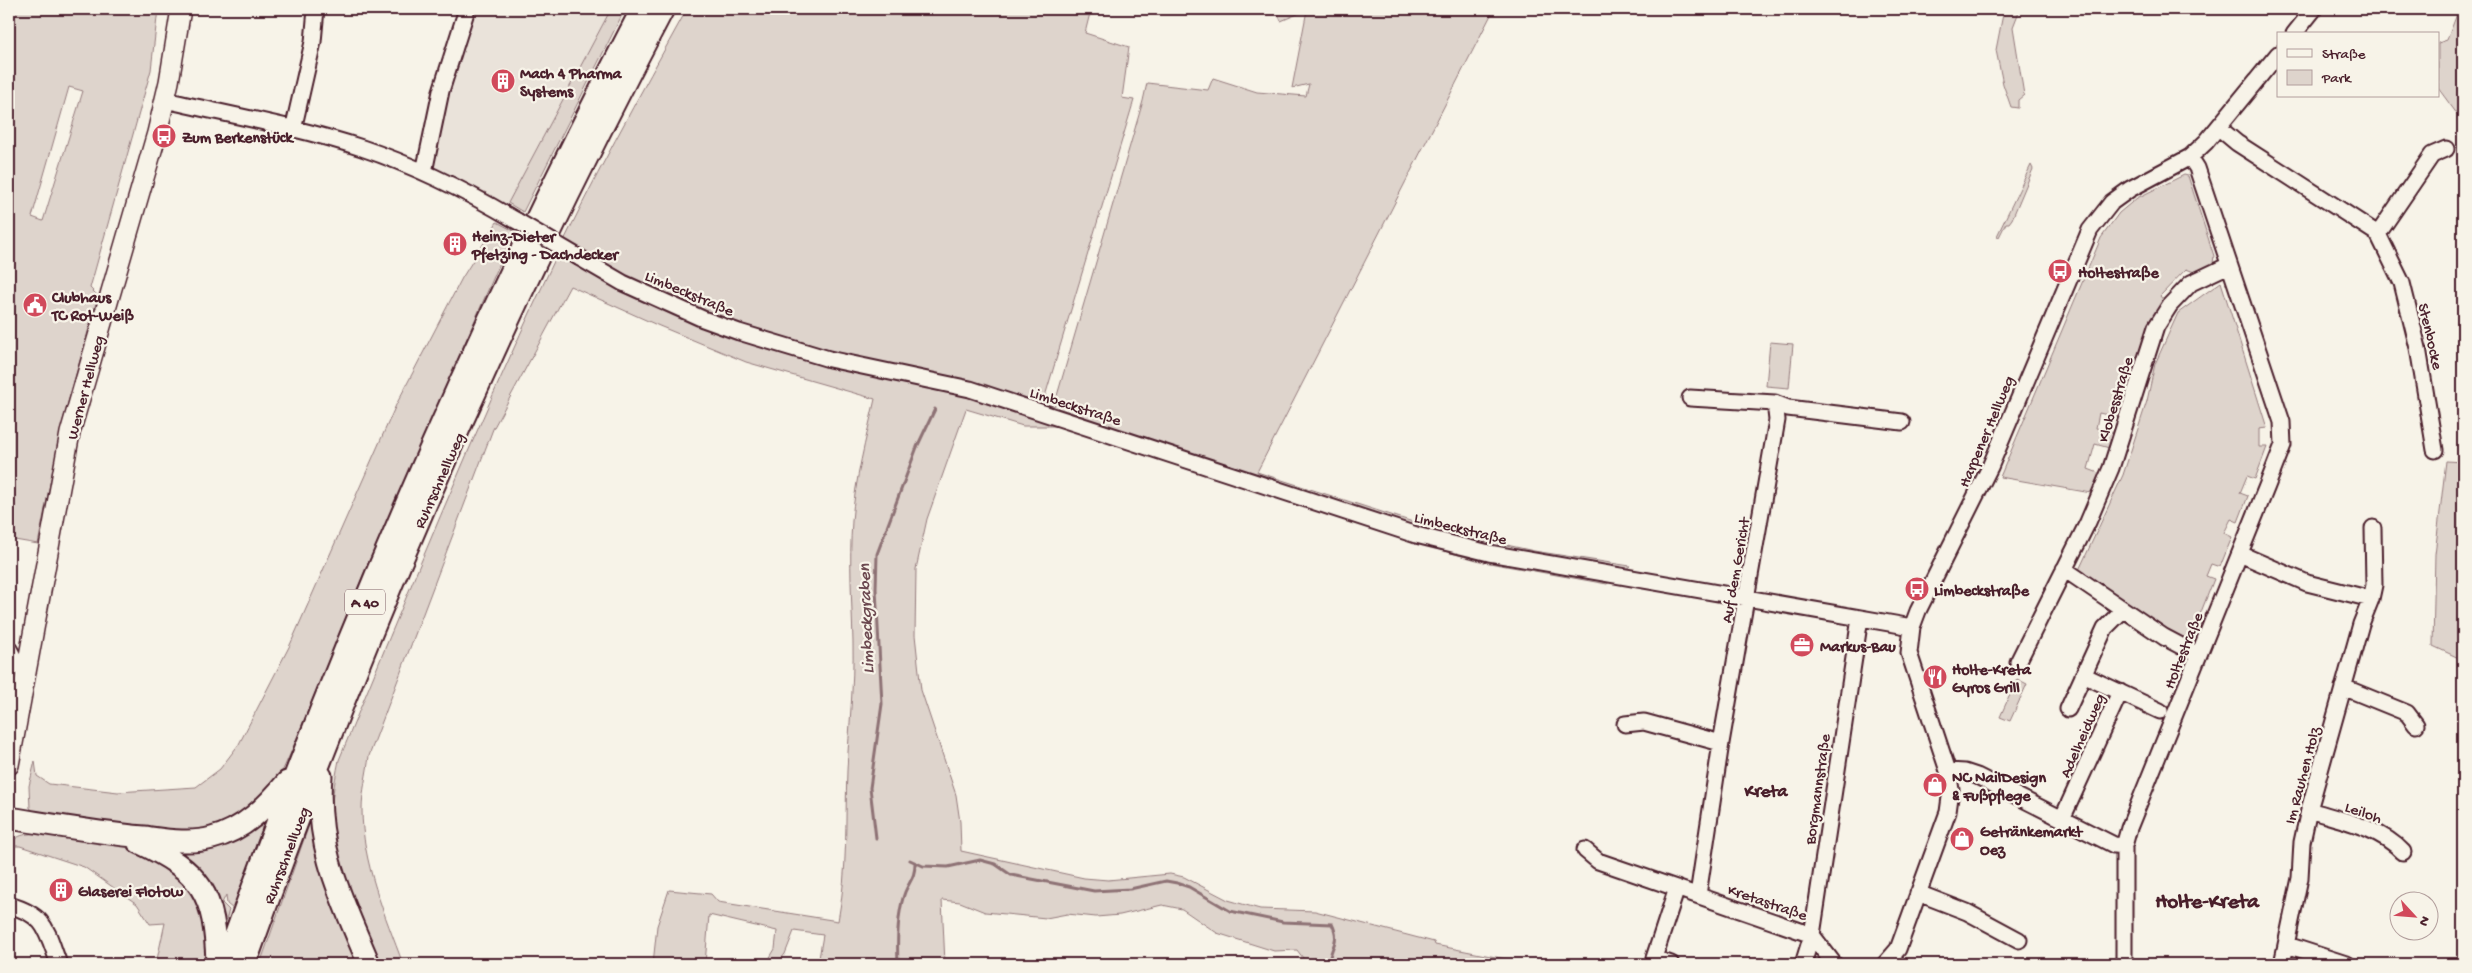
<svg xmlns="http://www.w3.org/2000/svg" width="2472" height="973" font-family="'Gochi Hand',sans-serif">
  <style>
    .built { fill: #eae3da }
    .green { fill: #ded4cc; stroke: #947a7c; fill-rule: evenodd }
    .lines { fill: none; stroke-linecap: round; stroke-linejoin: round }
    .stream { stroke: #8e7275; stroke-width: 3 }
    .minor-casing { stroke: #4a1f2b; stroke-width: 19 }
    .major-casing { stroke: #4a1f2b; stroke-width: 22 }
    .highway-casing { stroke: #4a1f2b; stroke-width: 25 }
    .minor { stroke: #f7f3e8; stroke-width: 15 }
    .major { stroke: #f7f3e8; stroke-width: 19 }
    .highway { stroke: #f7f3e8; stroke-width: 21 }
    .minor-bridge-casing { stroke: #4a1f2b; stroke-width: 19; stroke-linecap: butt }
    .minor-bridge { stroke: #f7f3e8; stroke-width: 15 }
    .labels { text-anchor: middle; stroke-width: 4.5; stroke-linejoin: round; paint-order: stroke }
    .shield { fill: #f7f3e8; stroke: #7e5f64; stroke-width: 1 }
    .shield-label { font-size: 15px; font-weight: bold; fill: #4a1f2b }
    .poi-label { font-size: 16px; font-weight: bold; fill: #4a1f2b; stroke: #f7f3e8; text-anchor: start }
    .street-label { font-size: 16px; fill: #4a1f2b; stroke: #f7f3e8 }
    .water-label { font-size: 18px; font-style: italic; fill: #6c4950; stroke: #f7f3e8 }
    .neighbourhood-label { font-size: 18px; font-weight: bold; fill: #4a1f2b; stroke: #f7f3e8 }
    .district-label { font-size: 21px; font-weight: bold; fill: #4a1f2b; stroke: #f7f3e8 }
  </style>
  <rect width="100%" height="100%" fill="#f7f3e8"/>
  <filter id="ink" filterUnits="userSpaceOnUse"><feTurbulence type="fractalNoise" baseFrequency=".02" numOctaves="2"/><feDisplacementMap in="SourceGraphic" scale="10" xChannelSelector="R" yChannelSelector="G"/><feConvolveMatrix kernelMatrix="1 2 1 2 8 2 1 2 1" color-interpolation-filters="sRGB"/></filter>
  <g filter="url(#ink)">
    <path class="built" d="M467,9h144l-108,204 -79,-41z"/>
    <path class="green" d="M9,9h149l-7,61 -61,218 8,8 -36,128 -24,120 -29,-5zM69,87l14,4 -40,130 -11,-4z
      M611,9h14l-102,203 -15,-9z
      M687,9h404l-6,24 44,14 -7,51 12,2 -91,303 -13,10 15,-9 9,2 89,-305 4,-18 61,7 5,-12 44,14 49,4 3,-12 -17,4 15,-78 -26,11 -5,-12h218l-237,463 181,58 96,21 96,15 -23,18 -123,-22 -40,-11 -387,-125h-34l-57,-17 -39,110 -11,50 -1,66 6,55 35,105 4,27 1,29 123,27 24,2 62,-6 14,3 44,23 32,9 55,2 119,31 1,3 96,19h-230l2,-6 -6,-8 -23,1 -57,-18 -35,-24 -20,-4 -42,10 -24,2 -29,-3 -21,4 -61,-6 -25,-10 -18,-2 3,64h-127l5,-29 -29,-4 -9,23 -8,10h-11l9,-15 2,-18 -68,-16 -4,49h-52l4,-38 12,-36 42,4 7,8 120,19c10,-53 7,-98 9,-150 2,-44 7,-86 6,-129 -1,-40 -4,-80 -1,-121 3,-41 14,-82 23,-122l-129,-37 -89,-37 -87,-39 -77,143 -124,327c-2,17 -7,36 -7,53 0,54 23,106 41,155h-25c-15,-37 -41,-88 -46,-127 -3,-27 2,-52 7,-77 67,-163 134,-326 209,-486 42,-90 91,-178 139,-265z
      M2004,9h16l-7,18 11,68 -6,5v8l-7,-1 -8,-23 -7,-34z
      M2459,9h4v113l-25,-34v-45l9,-3z
      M2031,165l2,4 -21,50 -3,4h-3l-7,14 -2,-1z
      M2184,175l4,1 26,80 -1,7 -16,10 -11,-4 -26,27 5,6 -44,116 -22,-5 -3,15 20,5 -3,16 -18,-5 -7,25 16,6 -7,19 -97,-17 101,-239 18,-25 18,-15z
      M497,222l17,9 -151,344 -71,175 -10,22 -16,22 -22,22 -53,20 -157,-25 -4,-3 -1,-22 6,-25 2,15 12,8 69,8 78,-5 24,-18 19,-25 51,-99 106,-240 66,-127z
      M2221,282l46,146 -8,1v18h8l-12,32 -8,-3 -7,17 8,3 -10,26 -7,-3 -7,14 8,4 -12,30 -9,-3 -5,12 8,3 -24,61 -20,-8 -91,-62 44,-95 24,-74 8,-37 23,-51z
      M1770,342l23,2 -4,44 -23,-2z
      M2446,461l17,1v198l-30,-14 2,-92z
      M2017,679l10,5 -17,37 -10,-4z
      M316,805l47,159h-103z
      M258,820l4,9 -29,80 -6,-5 -1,-9 -4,8 7,7 -3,10 2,3 -9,24 -47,-96z
      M43,833l75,10 30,9 34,22 24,43 1,47h-51l9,-41 -15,1 -13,-20 -53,-37 -64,-21h-11c8,-13 19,-12 34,-13z"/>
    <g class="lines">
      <path class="stream" d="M876,838l-6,-50 12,-84 -6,-115 1,-35 40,-107 18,-38
        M910,860l13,6 25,1 32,-7 15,4 16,11 83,16 36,-2 36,-8 11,2 12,4 41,24 53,11 49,2c10,20 -5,25 -2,40
        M898,964c-1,-22 -1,-51 7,-72 5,-12 10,-14 10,-29"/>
      <defs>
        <path id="minor" d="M2294,34l20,-25
          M165,100c65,15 133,27 197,48 54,18 106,44 155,73
          M2219,128l18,15 141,91 24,49 16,65 17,102
          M293,130l20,-88 3,-33
          M424,172l17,-81 26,-82
          M2378,234l54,-79 14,-6
          M580,258l43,25 80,36 36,13 90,27 141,30 446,146 73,18 423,74
          M1690,398l85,5 13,5 114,14
          M2240,554l67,29 64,16
          M2064,569l100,68 34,18
          M9,649l10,18 7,2
          M2018,662l70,-140 23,-54 45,-141 14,-22 21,-22 38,-18
          M2083,675l77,36
          M2343,687l64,26 9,12
          M2068,709l37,-81 18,-18
          M1625,724l19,-2 77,21
          M1948,771l17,1 12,4 137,69 10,1
          M2309,810c32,10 71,17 94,42
          M2062,819l58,-127
          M1585,850l13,11 214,74 22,29
          M1918,893l49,19 52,28
          M1698,895l23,-152 56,-323 -2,-17
          M9,905c38,11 37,25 50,59
          M2287,945l59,19
          M1671,964l-17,-6 23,-70
          M1803,964l9,-29 48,-317
          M1885,964l13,-15 4,-11 46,-126 3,-22 -3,-19 -39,-118 3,-26 6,-16 72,-144 100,-237 22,-28 18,-13 60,-32 16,-15 72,-88
          M2124,964v-118l5,-18 138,-342 16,-41 -1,-23 -85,-254 -7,-11
          M2282,964l18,-86 2,-36 7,-32 52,-186 10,-25 3,-14 -1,-57"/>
        <path id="major" d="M9,765l61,-332 87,-300 12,-51 12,-73"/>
        <path id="highway" d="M321,776c-6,73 21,123 48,188
          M9,818c45,7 90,15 135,19 23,3 46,7 68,1 32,-8 55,-32 75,-56
          M138,842c64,30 77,51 79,122
          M225,964c117,-327 256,-647 417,-955
          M245,964c116,-327 256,-648 418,-955"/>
      </defs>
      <use href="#minor" class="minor-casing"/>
      <use href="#major" class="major-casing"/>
      <use href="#highway" class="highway-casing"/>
      <use href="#minor" class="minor"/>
      <use href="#major" class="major"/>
      <use href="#highway" class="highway"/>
      <defs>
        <path id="minor-bridge" d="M517,221l63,37"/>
      </defs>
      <use href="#minor-bridge" class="minor-bridge-casing"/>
      <use href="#minor-bridge" class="minor-bridge"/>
    </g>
  </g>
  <defs>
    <symbol id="building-disc" viewBox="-11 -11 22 22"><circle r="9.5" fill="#d1495b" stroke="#f7f3e8"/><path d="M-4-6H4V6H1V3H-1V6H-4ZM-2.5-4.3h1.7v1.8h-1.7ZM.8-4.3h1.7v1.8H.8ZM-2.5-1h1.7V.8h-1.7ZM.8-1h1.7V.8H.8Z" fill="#fff"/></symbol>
    <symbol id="bus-disc" viewBox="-11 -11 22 22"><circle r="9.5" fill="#d1495b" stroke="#f7f3e8"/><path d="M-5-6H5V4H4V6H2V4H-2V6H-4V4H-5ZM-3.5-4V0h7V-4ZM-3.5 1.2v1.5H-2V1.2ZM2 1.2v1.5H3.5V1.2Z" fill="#fff"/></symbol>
    <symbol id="civic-disc" viewBox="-11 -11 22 22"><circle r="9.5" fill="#d1495b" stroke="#f7f3e8"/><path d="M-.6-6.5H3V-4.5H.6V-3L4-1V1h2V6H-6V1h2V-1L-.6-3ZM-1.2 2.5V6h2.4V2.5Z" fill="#fff"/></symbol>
    <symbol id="office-disc" viewBox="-11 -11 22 22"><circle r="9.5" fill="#d1495b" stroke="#f7f3e8"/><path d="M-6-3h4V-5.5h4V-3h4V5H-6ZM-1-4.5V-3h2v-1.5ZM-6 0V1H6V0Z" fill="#fff"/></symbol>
    <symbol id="restaurant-disc" viewBox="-11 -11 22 22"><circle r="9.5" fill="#d1495b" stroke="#f7f3e8"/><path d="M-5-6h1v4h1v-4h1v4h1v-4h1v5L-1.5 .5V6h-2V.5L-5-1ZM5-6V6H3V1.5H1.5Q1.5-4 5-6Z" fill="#fff"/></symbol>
    <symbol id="shop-disc" viewBox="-11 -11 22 22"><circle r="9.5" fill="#d1495b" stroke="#f7f3e8"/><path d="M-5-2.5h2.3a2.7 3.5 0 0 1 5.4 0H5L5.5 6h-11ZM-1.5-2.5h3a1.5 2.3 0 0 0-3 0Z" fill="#fff"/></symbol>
  </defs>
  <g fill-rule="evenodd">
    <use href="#building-disc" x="489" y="67" width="28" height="28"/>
    <use href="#bus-disc" x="150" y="122" width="28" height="28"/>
    <use href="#building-disc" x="441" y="230" width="28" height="28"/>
    <use href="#bus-disc" x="2046" y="257" width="28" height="28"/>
    <use href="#civic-disc" x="21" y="291" width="28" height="28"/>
    <use href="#bus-disc" x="1903" y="575" width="28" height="28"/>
    <use href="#office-disc" x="1788" y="631" width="28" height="28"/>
    <use href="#restaurant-disc" x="1921" y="663" width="28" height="28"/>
    <use href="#shop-disc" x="1921" y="771" width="28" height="28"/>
    <use href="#shop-disc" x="1948" y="825" width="28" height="28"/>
    <use href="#building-disc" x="47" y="876" width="28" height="28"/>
  </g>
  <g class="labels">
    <rect class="shield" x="345" y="589.5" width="40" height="25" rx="4"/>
    <g class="shield-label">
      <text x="365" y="607">A 40</text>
    </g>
    <g class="poi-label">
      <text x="520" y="78">Mach 4 Pharma<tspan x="520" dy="18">Systems</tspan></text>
      <text x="182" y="142">Zum Berkenstück</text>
      <text x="472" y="241">Heinz-Dieter<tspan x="472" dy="18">Pfetzing - Dachdecker</tspan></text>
      <text x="2078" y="277">Holtestraße</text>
      <text x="52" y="302">Clubhaus<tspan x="52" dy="18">TC Rot-Weiß</tspan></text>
      <text x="1934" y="595">Limbeckstraße</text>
      <text x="1820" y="651">Markus-Bau</text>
      <text x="1952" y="674">Holte-Kreta<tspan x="1952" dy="18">Gyros Grill</tspan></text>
      <text x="1952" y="782">NC NailDesign<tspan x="1952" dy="18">&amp; Fußpflege</tspan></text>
      <text x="1980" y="836">Getränkemarkt<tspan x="1980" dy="18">Oez</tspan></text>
      <text x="78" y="896">Glaserei Flotow</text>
    </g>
    <g class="street-label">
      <text transform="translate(690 292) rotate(23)" y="6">Limbeckstraße</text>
      <text transform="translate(2432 336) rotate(77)" y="6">Stenbocke</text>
      <text transform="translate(84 387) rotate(-75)" y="6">Werner Hellweg</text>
      <text transform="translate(2114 399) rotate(-73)" y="6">Klobesstraße</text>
      <text transform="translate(1076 405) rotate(18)" y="6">Limbeckstraße</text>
      <text transform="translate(1985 431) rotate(-67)" y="6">Harpener Hellweg</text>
      <text transform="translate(438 480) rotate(-66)" y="6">Ruhrschnellweg</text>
      <text transform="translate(1461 527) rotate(14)" y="6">Limbeckstraße</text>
      <text transform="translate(1734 570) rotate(-80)" y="6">Auf dem Gericht</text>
      <text transform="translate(2182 650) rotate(-68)" y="6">Holtestraße</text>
      <text transform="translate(2081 735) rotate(-66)" y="6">Adelheidweg</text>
      <text transform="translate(2301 775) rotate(-75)" y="6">Im Rauhen Holz</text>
      <text transform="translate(1816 789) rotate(-82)" y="6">Borgmannstraße</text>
      <text transform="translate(2364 811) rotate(20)" y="6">Leiloh</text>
      <text transform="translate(285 855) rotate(-69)" y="6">Ruhrschnellweg</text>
      <text transform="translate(1768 901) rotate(19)" y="6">Kretastraße</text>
    </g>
    <g class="water-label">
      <text transform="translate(865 619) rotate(-92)" y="6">Limbeckgraben</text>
    </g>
    <g class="neighbourhood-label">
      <text x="1766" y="796">Kreta</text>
    </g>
    <g class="district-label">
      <text x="2207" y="907">Holte-Kreta</text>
    </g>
  </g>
  <rect width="2472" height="973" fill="none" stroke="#f7f3e8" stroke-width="30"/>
  <rect x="15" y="15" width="2442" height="943" fill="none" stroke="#4a1f2b" stroke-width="2" filter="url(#ink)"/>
  <rect x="2277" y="32" width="162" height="65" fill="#f7f3e8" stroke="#b29e9c"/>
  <rect x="2287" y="49" width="25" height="8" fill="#f7f3e8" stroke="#b29e9c"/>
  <text x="2322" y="58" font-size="15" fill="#4a1f2b">Straße</text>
  <rect x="2287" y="70" width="25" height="15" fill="#ded4cc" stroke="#b29e9c"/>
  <text x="2322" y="82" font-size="15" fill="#4a1f2b">Park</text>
  <g transform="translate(2414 916) rotate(116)"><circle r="24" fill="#f7f3e8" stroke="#b29e9c"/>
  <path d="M0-4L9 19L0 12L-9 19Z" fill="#d1495b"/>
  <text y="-8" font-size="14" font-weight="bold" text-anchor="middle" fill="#4a1f2b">N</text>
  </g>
</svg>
